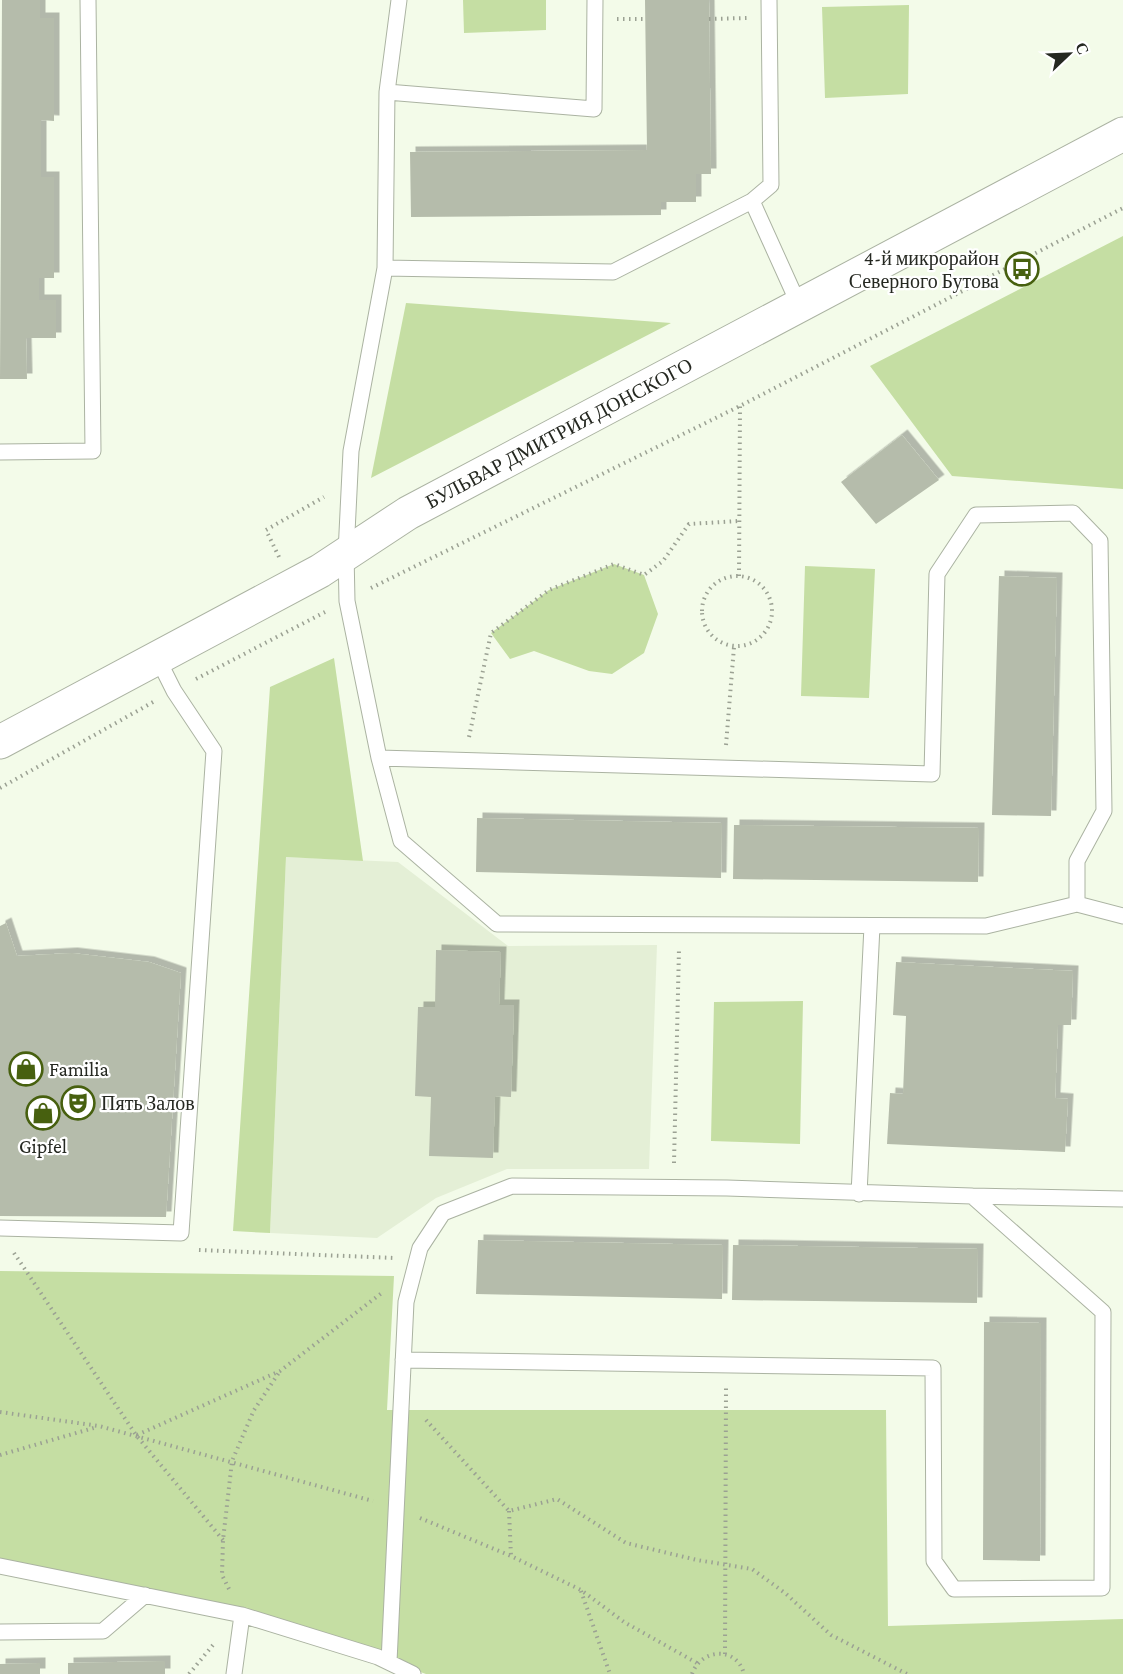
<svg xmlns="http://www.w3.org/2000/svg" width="1123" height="1674" font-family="'Crimson Pro',serif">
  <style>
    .built { fill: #e4efd6 }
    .green { fill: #c5dea3 }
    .building { fill: #b5bcab; filter: url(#shadow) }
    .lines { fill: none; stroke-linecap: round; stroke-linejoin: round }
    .lane-casing { stroke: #abb3a2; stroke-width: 17 }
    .secondary-casing { stroke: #abb3a2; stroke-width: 35 }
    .path { stroke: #9ba193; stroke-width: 4; stroke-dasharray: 1.5 4.5; stroke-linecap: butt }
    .lane { stroke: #fff; stroke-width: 15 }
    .secondary { stroke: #fff; stroke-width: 33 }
    .labels { text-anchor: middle; stroke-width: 4.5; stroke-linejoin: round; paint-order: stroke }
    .poi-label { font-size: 20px; fill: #252821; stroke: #fff; text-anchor: start }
    .street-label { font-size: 20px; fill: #252821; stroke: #fff }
  </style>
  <defs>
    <filter id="shadow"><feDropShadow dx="5.5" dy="-5.5" stdDeviation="0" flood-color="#0004"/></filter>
  </defs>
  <rect width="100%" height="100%" fill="#f3fbe9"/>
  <path class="built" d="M286,857l112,5 110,84 149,-1 -8,224h-142l-71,29 -59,40 -107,-5z"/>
  <path class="green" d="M463,0h83v30l-82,3z
    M909,5l-1,89 -83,4 -3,-91z
    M1123,236v253l-171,-13 -82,-110z
    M406,303l265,20 -300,155z
    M614,564l30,11 14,39 -14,39 -32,21 -23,-3 -55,-20 -24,8 -19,-26 58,-43z
    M805,566l70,3 -6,129 -68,-2z
    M334,658l29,203 -77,-4 -16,376 -37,-2 37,-544z
    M803,1001l-3,143 -89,-3 3,-139z
    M0,1271l394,5 -7,134h499l2,216 235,-7v55h-697l-171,-61 -255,-54z"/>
  <path class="building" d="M2,0h38v18h14v103l-13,-1v57h13v101h-15v22h17v38h-30l1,41h-27z
    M645,0h64l2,174h-15v28h-35v13l-250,2 -1,-65 237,-2z
    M902,435l37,45 -63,44 -35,-42z
    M999,576l58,2 -6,238 -59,-1z
    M477,818l245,5 -1,55 -245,-6z
    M734,825l245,3 -1,54 -245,-3z
    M6,923l11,33 55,-3 77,9 32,11 -15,244 -166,-1v-290z
    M436,950l65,2 -2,53h15l-3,92 -16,-1 -2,62 -64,-2 2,-59 -16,-1 3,-89h17z
    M896,962l177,9 -2,54h-13l-3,73 13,1 -3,53 -178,-8 3,-51 13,1 3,-78 -13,-1z
    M478,1240l245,5 -1,54 -246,-5z
    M733,1245l245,4 -1,54 -245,-3z
    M984,1322l57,1 -1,238 -57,-1z
    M165,1661v13h-97v-11z
    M40,1663v11h-40v-10z"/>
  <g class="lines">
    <defs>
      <path id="lane" d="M387,92l207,17 1,-109
        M752,201l47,104
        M385,268l228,4 139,-71 19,-16 -2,-185
        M0,452l93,-1 -5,-451
        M379,758l-32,-157 -1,-48 5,-102 34,-183 2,-176 12,-92
        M1077,904v-43l27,-50 -4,-270 -27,-28 -97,2 -39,59 -5,200 -553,-16 22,83 96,83 489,2 91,-22 46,12
        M859,1194l13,-268
        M972,1196l151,3
        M0,1228l181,5 33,-482 -40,-60 -17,-34
        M0,1566l242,49 136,42 35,17
        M0,1632l103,-1 42,-36
        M389,1662l17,-360 14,-54 23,-35 69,-27 215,2 245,8 131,116 -1,276 -148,1 -20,-28 -1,-193 -530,-8
        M234,1674l8,-59"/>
      <g id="secondary">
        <path id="s1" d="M0,742l320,-171 88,-58 715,-379"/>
      </g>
    </defs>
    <use href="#lane" class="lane-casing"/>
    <use href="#secondary" class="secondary-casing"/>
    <path class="path" d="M617,19h28
      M709,19l38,-1
      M279,557l-13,-27 58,-33
      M702 611a35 35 0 1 1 70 0a35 35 0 1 1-70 0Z
      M739,576l1,-170
      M371,588l369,-182 383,-198
      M196,679l129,-67
      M469,737l22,-104 58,-43 65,-26 30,11 19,-14 26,-37 50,-3
      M726,745l8,-98
      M0,788l155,-87
      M674,1163l5,-214
      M199,1250l196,8
      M14,1253l122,182 87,105
      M0,1412l99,14 274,75
      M426,1420l83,91 48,-12 69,44 71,17 55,9 33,24 46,42 76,39
      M137,1435l143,-64 103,-79
      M0,1455l97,-28
      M509,1511l2,45
      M420,1518l91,38 70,34 43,32 73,41
      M229,1589l-7,-14 1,-35 9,-79 22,-51 26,-39
      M581,1591l29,83
      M725,1654l1,-266
      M189,1674l24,-29
      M692,1674c9,-26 45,-28 52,0"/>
    <use href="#lane" class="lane"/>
    <use href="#secondary" class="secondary"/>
  </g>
  <defs>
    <symbol id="bus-ring" viewBox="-11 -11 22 22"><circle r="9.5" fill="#fff" stroke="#47600f" stroke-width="1.5"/><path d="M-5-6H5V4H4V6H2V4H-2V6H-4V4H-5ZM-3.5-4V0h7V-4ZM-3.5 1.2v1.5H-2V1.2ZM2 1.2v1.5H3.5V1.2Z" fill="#47600f"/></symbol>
    <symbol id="shop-ring" viewBox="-11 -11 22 22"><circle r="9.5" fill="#fff" stroke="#47600f" stroke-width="1.5"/><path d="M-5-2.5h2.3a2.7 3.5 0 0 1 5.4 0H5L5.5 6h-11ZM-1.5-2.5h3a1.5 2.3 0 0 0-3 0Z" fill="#47600f"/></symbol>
    <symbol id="theatre-ring" viewBox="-11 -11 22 22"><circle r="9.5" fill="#fff" stroke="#47600f" stroke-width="1.5"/><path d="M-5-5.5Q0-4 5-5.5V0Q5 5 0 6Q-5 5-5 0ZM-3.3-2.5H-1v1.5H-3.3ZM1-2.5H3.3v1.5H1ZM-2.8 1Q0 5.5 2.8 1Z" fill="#47600f"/></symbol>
  </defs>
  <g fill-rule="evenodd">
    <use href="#bus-ring" x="1003" y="250" width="38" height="38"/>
    <use href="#shop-ring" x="7" y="1050" width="38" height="38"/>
    <use href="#theatre-ring" x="59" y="1084" width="38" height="38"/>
    <use href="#shop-ring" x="24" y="1094" width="38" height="38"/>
  </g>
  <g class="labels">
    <g class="poi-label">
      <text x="999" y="265" text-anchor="end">4-й микрорайон<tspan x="999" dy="23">Северного Бутова</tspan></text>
      <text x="49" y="1076">Familia</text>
      <text x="101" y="1110">Пять Залов</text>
      <text x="43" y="1153" text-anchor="middle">Gipfel</text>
    </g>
    <g class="street-label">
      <text dy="7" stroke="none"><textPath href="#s1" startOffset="639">БУЛЬВАР ДМИТРИЯ ДОНСКОГО</textPath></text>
    </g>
  </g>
  <g transform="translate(1069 54) rotate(67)" stroke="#ffffff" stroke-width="4.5" paint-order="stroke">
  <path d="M0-4.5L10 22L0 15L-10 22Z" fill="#252821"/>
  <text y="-9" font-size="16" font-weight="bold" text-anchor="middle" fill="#252821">С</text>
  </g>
</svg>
